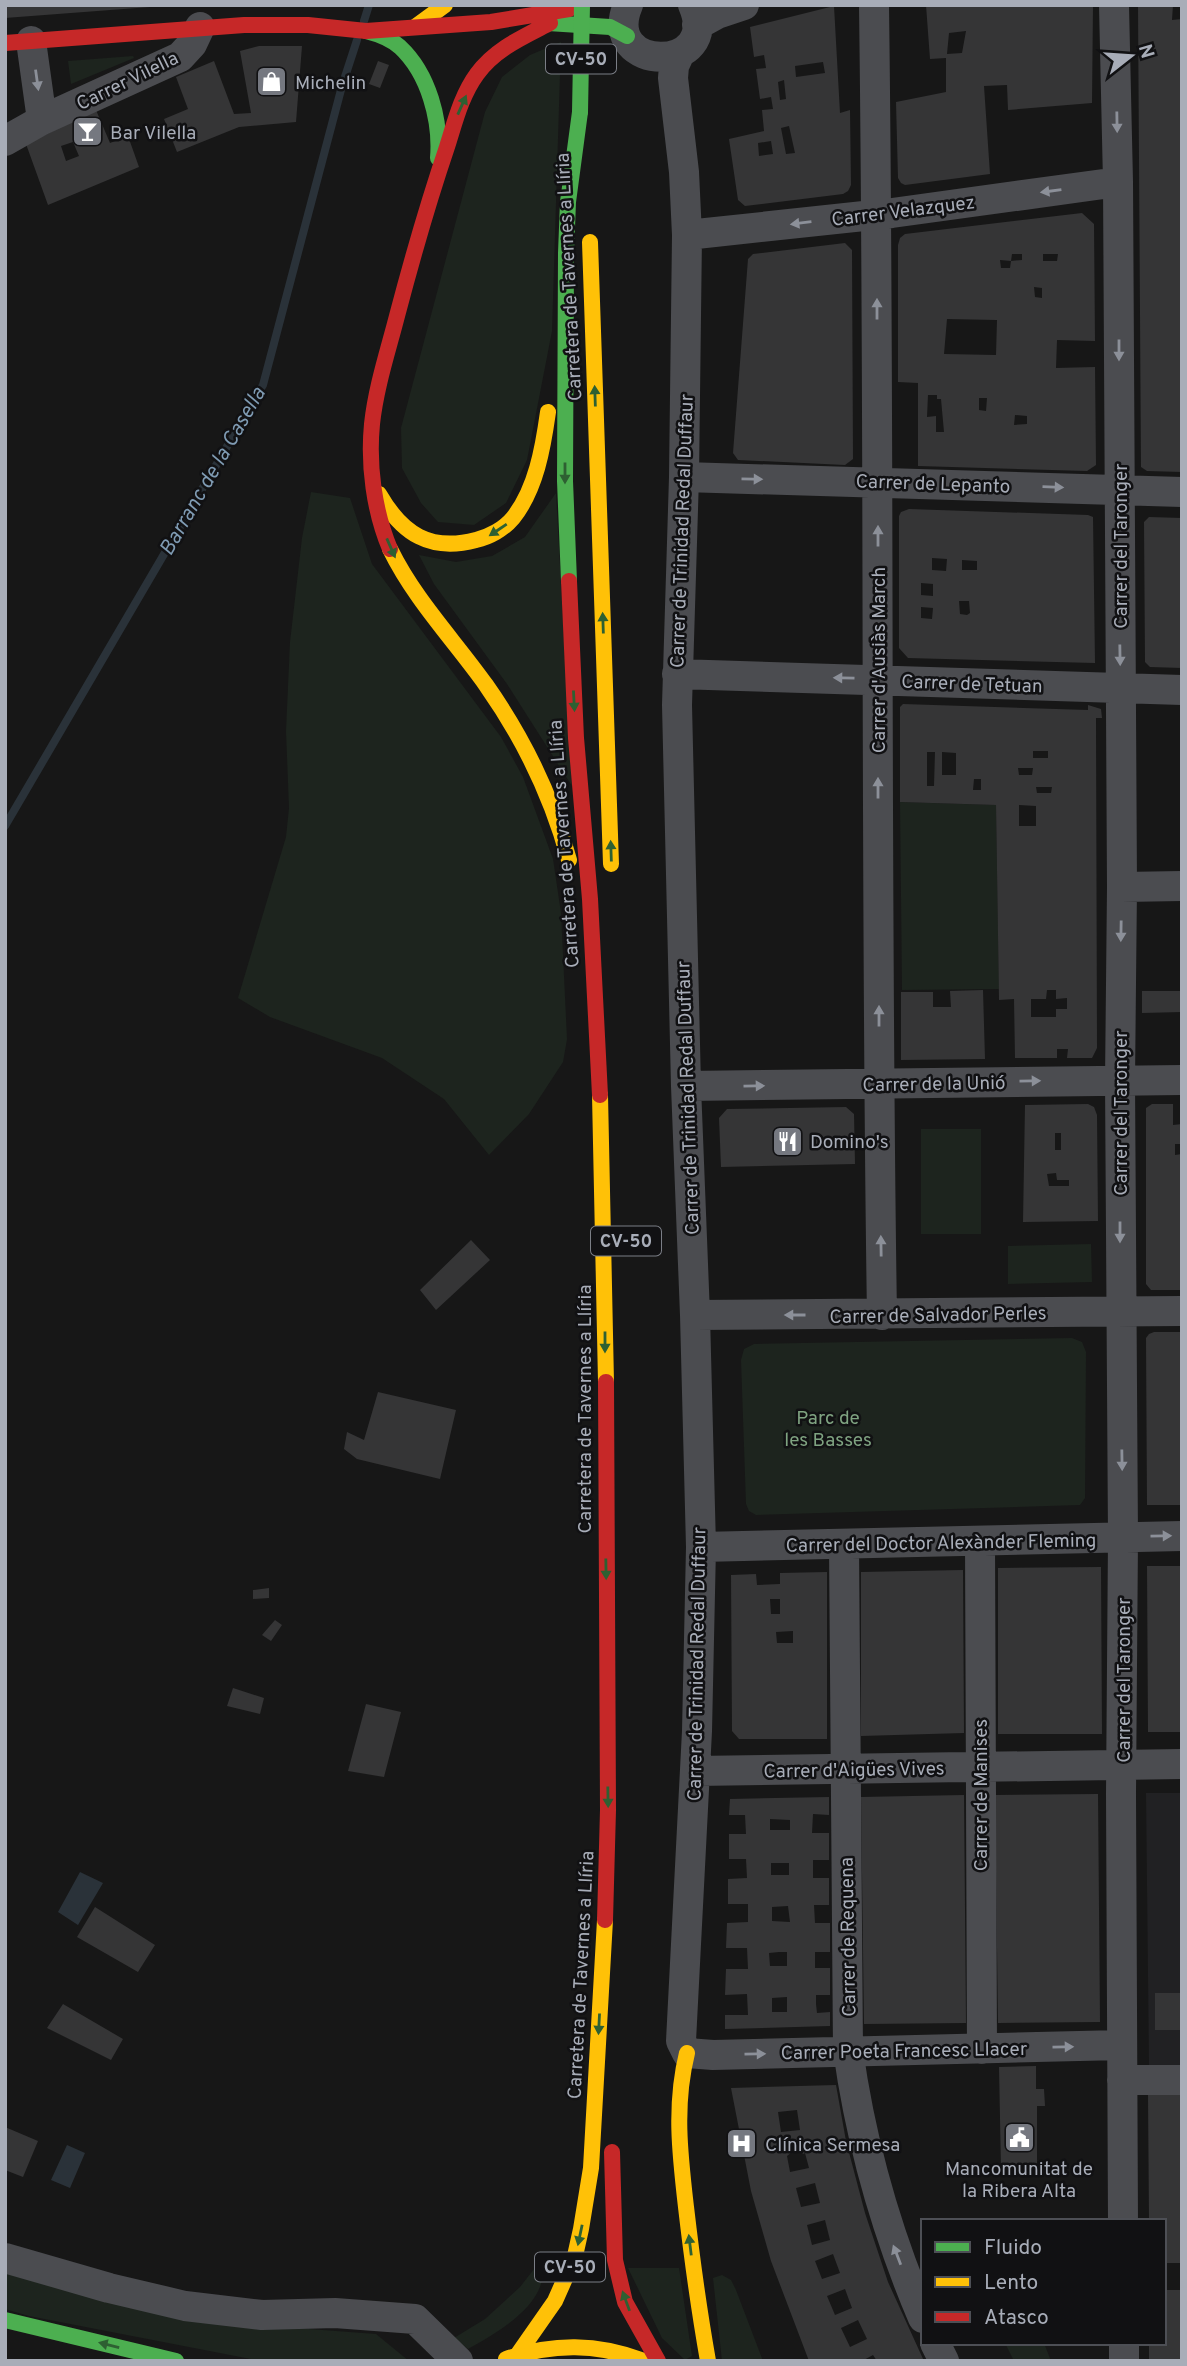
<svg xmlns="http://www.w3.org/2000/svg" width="1187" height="2366" font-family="Overpass,sans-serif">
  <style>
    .built { fill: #212123 }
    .green { fill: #1d241e }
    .water { fill: #2a3239 }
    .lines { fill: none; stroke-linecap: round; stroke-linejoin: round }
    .stream { stroke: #2a3239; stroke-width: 8 }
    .building { fill: #353536; fill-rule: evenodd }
    .street { stroke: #4b4c50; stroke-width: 30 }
    .fast { stroke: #4caf50; stroke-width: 16 }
    .slow { stroke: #ffc107; stroke-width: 16 }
    .jam { stroke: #c62828; stroke-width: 16 }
    .fast-bridge { stroke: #4caf50; stroke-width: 16 }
    .oneway { fill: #8c9099 }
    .oneway2 { fill: #2e6032 }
    .labels { text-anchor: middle; stroke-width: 5; stroke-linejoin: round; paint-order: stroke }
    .shield { fill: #111113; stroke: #7b7e86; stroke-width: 2 }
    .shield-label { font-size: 18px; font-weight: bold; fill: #a8adb8 }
    .street-label { font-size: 19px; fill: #a8adb8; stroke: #111113 }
    .poi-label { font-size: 19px; fill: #a8adb8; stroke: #111113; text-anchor: start }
    .park-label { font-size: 19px; fill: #7fa381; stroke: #111113 }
    .water-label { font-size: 21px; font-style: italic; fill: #7f9bb3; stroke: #111113 }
  </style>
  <rect width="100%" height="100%" fill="#171717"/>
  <path class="built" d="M1146,1793h36v272h-33z"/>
  <path class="green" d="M561,42l-9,289 -25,129 -21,43 -32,22 -36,-3 -17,-19 -19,-35 -1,-40 84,-316 17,-35 28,-22z
    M133,56l1,2 -63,26 -3,-23z
    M311,492l39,6 22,66 129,173 22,40 30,82 8,54 6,126 -4,23 -34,52 -40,41 -45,-56 -62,-41 -112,-41 -32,-19 48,-161 3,-29 -3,-77 4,-89 12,-104z
    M556,493l16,293 -65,-102 -73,-100 -15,-29 37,7 36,-6 33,-19z
    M900,802l96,3 3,184 -97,1z
    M921,1129h60v105h-60z
    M1091,1244l1,38 -84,2v-38z
    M1072,1338l10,4 4,10 -1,146 -5,7 -324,10 -7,-4 -3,-7 -5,-144 3,-11 10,-5z
    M545,2262c-1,7 -2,15 -4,22 -9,29 -48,51 -73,65l-14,-11 31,-19 35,-32 18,-23z
    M628,2268h51l13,88 -7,4 -23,-22z
    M5,2272l155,40 149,17 67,5 33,27h-148l-232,-45 -24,-7z
    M722,2275l9,5 5,10 27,71h-41l-9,-83z
    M1005,2343h39l7,18h-37z"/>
  <path class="water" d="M80,1872l23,11 -25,42 -20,-13z
    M67,2145l18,8 -15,35 -19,-8z"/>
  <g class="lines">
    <path class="stream" d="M364,21l5,-16
      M5,826l258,-441 79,-299 15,-46"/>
  </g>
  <path class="building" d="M5,5h145v2l-145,11z
    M926,5h167l-1,98 -84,7 -1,-25 -23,1 6,88 -85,11 -4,-2 -3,-5 -2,-76 50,-10v-34l-16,1zM966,31l-4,22 -15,1 2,-21z
    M1138,5h35l-1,15 10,-1v453l-35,-1 -6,-4z
    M834,6l6,107 10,-3 1,75 -3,6 -5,3 -98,12 -7,-6 -9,-61 35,-8 -2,-21 11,-1 -2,-12 -11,2 -4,-30 10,-1 -2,-13 -10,2 -4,-30zM823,62l2,11 -29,4 -1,-11zM784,80l2,19 -6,1 -2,-18zM789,126l6,27 -9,1 -5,-26zM771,141l2,13 -14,2 -1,-13z
    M259,46h43l-6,76 -57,5 -62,25 -13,-33 24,-10 -12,-32 38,-16 20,53 17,-1 -11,-62z
    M378,61l11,4 -9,23 -11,-4z
    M96,110l14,33 18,-7 11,31 -91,38 -22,-61zM73,142l6,14 -13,5 -5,-15z
    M1082,213l12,11 1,117 -38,-1 -1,28 39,-1 1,98 -9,6 -169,-5v-83l-20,-1v-137l2,-7 5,-4zM1012,254h10v6l-11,1 -1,7h-9l-1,-8 11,1zM1043,254h15l-1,7h-14zM1034,287l8,1v10l-7,-1zM947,319l50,1 -1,35 -52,-1zM928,395h9v4h4l3,33h-8v-16l-9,1zM979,398h8l-1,13 -7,-1zM1015,415l12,1v8l-13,1z
    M845,243l7,7 1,209 -8,6 -107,-5 -5,-7 15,-194 5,-5z
    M909,509l179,6 5,2 2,146 -187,-5 -9,-10v-132l2,-4zM932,558l15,1 -1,12 -14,-1zM962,560l15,1v9h-15zM921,583l12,1v12l-12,-1zM959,601h10l1,12 -3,2 -7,-1zM921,607l12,1 -1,11 -11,-1z
    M1149,517l33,1v150l-32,-1 -5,-5 -1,-140z
    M903,704l185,6v-5l13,4 1,9h-6l1,330 -5,10h-25l1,-9h-11v9h-42l-1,-59 -15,1 -3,-195 -96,-3v-95zM1033,751h15v7h-15zM927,752h8l-1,34h-7zM942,752l14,1v22h-14zM1018,768h15l-1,7h-13zM974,779h7v11h-8zM1036,787h16l-1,6h-14zM1019,805l17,1v20h-17zM1047,990h9v9l11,-1v11h-11v8h-25v-18h15z
    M983,990l2,69 -84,1v-68h32v15h18l-1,-16z
    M1142,991h40v21l-40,1z
    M1088,1104l6,3 3,8 1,106 -75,1 2,-117zM1055,1133h6v17h-6zM1056,1173l1,7h12v6h-20l-2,-12z
    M1152,1104h21v21l9,-1v20h-7v11l7,-1v136h-31l-5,-6v-176z
    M846,1107l8,7 1,50 -134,3 -2,-49 8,-9z
    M471,1240l19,20 -54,50 -16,-20z
    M1154,1332h28v173h-35l-1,-167 3,-4z
    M378,1392l78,18 -16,69 -83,-20 -13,-10 3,-17 17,8z
    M1147,1566h35v166h-34z
    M1101,1567l1,167h-104v-166z
    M963,1570l1,163 -103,3v-164z
    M827,1572v167h-88l-7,-8 -1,-156 25,-1 1,11 23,-1v-11zM770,1599h10v15h-9zM793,1631v12h-16l-1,-11z
    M269,1588v10l-16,1v-9z
    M275,1620l7,5 -11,16 -9,-6z
    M233,1688l31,10 -4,16 -33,-8z
    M366,1704l35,8 -17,65 -36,-6z
    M1098,1794l2,228 -102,1 -3,-228z
    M964,1795l2,228 -102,1 -3,-227z
    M829,1797v18l-16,-1 -1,19h17v27h-16v18h16v27h-15l1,18h15v29h-15v16h15v27h-14v9l1,9 13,-1v14l-105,3v-14h23l-1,-21 -22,1 1,-26h22l-1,-21h-21l1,-25 21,-1v-18h-20v-25l19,-1 -1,-19h-17v-25h17l-1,-19h-16l1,-16zM770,1819l20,1v10h-20zM771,1863h18v12h-18zM788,1906l2,16 -18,-1v-14zM779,1952h8v14h-17l-1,-13zM787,1997v15h-15v-14z
    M95,1907l60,38 -17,27 -61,-35z
    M1155,1993h27v37h-27z
    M63,2004l60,35 -12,21 -64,-32z
    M1036,2066v23h8l1,17h-8v63h-36l-2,-102z
    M836,2085l10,56 19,72 23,69 36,79h-47l-4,-6 -11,6h-53l-38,-100 -20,-70 -20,-103zM797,2110l3,20 -19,2 -3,-20zM800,2150l3,4 2,-1 4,15 -19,4 -3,-16 5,-4zM815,2183l5,20 -19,4 -5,-19zM825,2220l5,20 -18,5 -5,-20zM833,2254l7,19 -18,6 -7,-18zM845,2289l7,19 -17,7 -8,-19zM858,2320l9,19 -17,8 -9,-19z
    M1148,2095h34v168h-18v-42h-15z
    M5,2127l33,14 -15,36 -18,-7z
    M1164,2290h18v71h-33v-18h15z"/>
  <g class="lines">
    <path class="street" d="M628,5c-29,69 95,69 65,0
      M874,5c6,437 1,873 8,1310
      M1114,5l4,177 4,705 -2,194 3,457 -2,256 2,427
      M697,25l20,-11 27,-9
      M31,41l11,79
      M680,53l-6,13 -1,12 11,94 3,63 -3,242 -7,228 9,381 9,229 6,232 -4,184 -16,310 6,12 26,2 408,-10
      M5,141l37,-21 138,-63 12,-13 8,-17
      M687,235l205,-22 226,-31
      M684,477l498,15
      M677,674l505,16
      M1122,887l60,-1
      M686,1086l496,-6
      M695,1315l487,-4
      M980,1542l2,507
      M844,1545l4,505c13,94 38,181 75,268
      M701,1547l481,-11
      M695,1771l487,-7
      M1122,2080h60
      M5,2258l104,30 76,18 77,9 73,-2 80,6 43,42
      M935,2343l9,18
      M1124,2343v18"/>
    <path class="fast" d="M548,23l62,4 17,9
      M366,31c12,3 25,8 34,16 29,27 41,74 38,111
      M569,581l-4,-100 1,-228 2,-51 12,-90
      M5,2320l171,41"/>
    <path class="slow" d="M415,27l30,-22
      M590,242l21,622
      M379,494c23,40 51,58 97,46 13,-3 28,-11 37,-22 23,-29 30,-70 35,-106
      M390,549c25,51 64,91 96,136 38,54 66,112 83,175
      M600,1095l6,287
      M687,2053c-13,52 -7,102 -1,154 6,52 13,103 22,154
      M518,2354l37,-53 20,-45 6,-27 10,-61 14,-248
      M506,2359c47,-16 91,-16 138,2"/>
    <path class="jam" d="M5,43l239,-18h64l58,6 125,-9 78,-13
      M390,549c-16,-38 -22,-84 -18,-125 4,-37 16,-73 25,-108 15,-57 31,-113 50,-169 8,-25 14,-51 30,-73 18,-25 46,-37 73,-51
      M569,581l7,157 14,161 10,196
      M605,1920l3,-110 -2,-428
      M612,2152l3,108 10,42 33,59"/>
    <path class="fast-bridge" d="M580,112l2,-107"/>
  </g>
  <defs><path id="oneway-solid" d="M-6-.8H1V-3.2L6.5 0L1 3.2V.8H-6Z" transform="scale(1.75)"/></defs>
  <g class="oneway">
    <use href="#oneway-solid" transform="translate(37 80) rotate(82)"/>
    <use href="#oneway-solid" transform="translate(1117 122) rotate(89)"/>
    <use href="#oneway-solid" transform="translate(1051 191) rotate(172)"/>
    <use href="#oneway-solid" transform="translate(801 223) rotate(173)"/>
    <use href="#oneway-solid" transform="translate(877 309) rotate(-90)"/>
    <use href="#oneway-solid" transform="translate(1119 350) rotate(90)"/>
    <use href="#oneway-solid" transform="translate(752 479) rotate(1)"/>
    <use href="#oneway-solid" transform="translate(1053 487) rotate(2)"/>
    <use href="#oneway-solid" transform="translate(878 536) rotate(-90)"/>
    <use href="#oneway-solid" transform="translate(1120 655) rotate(89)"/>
    <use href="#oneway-solid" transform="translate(844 678) rotate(-179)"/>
    <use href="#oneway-solid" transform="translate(878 788) rotate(-90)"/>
    <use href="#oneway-solid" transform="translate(1121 931) rotate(91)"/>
    <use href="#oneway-solid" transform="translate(879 1016) rotate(-90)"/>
    <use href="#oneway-solid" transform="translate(1030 1081) rotate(-1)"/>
    <use href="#oneway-solid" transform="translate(754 1086) rotate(-1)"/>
    <use href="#oneway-solid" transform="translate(1120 1232) rotate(90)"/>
    <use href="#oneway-solid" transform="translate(881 1246) rotate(-91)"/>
    <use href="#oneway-solid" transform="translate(795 1315) rotate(180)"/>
    <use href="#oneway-solid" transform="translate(1122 1460) rotate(89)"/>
    <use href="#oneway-solid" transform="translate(1161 1536) rotate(-1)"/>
    <use href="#oneway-solid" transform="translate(1063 2047) rotate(-1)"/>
    <use href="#oneway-solid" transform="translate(755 2054) rotate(-1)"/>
    <use href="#oneway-solid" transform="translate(897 2255) rotate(-111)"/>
  </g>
  <g class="oneway2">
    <use href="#oneway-solid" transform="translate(462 105) rotate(-66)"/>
    <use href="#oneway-solid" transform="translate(595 396) rotate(-92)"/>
    <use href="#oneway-solid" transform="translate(565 473) rotate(90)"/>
    <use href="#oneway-solid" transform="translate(498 530) rotate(146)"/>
    <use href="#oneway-solid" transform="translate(391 548) rotate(66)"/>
    <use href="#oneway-solid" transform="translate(603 623) rotate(-92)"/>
    <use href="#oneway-solid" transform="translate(574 701) rotate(87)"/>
    <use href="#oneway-solid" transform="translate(611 851) rotate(-92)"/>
    <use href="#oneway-solid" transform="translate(605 1342) rotate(90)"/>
    <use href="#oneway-solid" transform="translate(606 1569) rotate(89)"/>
    <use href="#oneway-solid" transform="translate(608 1797) rotate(89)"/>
    <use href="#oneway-solid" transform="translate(599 2024) rotate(93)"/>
    <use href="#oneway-solid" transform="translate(580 2235) rotate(102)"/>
    <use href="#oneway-solid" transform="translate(690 2245) rotate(-97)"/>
    <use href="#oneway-solid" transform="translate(626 2301) rotate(-110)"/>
    <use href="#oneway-solid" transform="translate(109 2345) rotate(-166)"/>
  </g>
  <defs>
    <symbol id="shop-square" viewBox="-11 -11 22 22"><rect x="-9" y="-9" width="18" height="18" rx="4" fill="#757880" stroke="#111113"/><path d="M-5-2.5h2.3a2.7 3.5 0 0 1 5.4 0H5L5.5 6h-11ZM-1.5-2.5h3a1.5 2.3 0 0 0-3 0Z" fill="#fff"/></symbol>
    <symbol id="bar-square" viewBox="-11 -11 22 22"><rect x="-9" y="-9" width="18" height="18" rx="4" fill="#757880" stroke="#111113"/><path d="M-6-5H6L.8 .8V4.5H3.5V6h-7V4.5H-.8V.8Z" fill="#fff"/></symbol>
    <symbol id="restaurant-square" viewBox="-11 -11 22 22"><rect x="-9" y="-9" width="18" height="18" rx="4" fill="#757880" stroke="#111113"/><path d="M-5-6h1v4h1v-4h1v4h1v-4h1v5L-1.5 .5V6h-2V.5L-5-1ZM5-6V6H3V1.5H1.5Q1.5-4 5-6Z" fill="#fff"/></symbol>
    <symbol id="civic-square" viewBox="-11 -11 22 22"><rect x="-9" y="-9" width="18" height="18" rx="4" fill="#757880" stroke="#111113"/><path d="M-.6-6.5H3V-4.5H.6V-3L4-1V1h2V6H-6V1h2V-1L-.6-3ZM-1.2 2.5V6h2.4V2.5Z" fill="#fff"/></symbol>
    <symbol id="hospital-square" viewBox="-11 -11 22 22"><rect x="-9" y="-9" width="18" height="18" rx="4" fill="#757880" stroke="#111113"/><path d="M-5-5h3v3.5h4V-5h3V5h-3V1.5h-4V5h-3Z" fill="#fff"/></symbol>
  </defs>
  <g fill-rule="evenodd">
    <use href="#shop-square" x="254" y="64" width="35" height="35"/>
    <use href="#bar-square" x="70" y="114" width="35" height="35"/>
    <use href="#restaurant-square" x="770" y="1124" width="35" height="35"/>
    <use href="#civic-square" x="1002" y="2120" width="35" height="35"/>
    <use href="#hospital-square" x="724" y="2126" width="35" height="35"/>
  </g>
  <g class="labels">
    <g class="shield">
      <rect x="546" y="44.5" width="70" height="29" rx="5"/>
      <rect x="591" y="1226.5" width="70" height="29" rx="5"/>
      <rect x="535" y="2252.5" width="70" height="29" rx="5"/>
    </g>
    <g class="shield-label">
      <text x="581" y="65">CV-50</text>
      <text x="626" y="1247">CV-50</text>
      <text x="570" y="2273">CV-50</text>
    </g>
    <g class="street-label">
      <text transform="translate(127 80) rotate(-26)" y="7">Carrer Vilella</text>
      <text transform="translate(903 210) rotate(-7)" y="7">Carrer Velazquez</text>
      <text transform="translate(568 277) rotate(-93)" y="7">Carretera de Tavernes a Llíria</text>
      <text transform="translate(933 483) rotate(2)" y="7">Carrer de Lepanto</text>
      <text transform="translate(681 531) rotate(-88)" y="7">Carrer de Trinidad Redal Duffaur</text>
      <text transform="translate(1120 546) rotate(-90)" y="7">Carrer del Taronger</text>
      <text transform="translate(878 660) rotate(-90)" y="7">Carrer d'Ausiàs March</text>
      <text transform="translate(972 683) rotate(2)" y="7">Carrer de Tetuan</text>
      <text transform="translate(563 844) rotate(-94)" y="7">Carretera de Tavernes a Llíria</text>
      <text transform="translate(934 1083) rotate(-1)" y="7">Carrer de la Unió</text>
      <text transform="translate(687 1098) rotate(-92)" y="7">Carrer de Trinidad Redal Duffaur</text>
      <text transform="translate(1120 1113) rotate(-90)" y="7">Carrer del Taronger</text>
      <text transform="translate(938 1314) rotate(-1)" y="7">Carrer de Salvador Perles</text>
      <text transform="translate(584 1409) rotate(-90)" y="7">Carretera de Tavernes a Llíria</text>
      <text transform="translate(941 1542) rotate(-1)" y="7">Carrer del Doctor Alexànder Fleming</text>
      <text transform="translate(696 1664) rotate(-89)" y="7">Carrer de Trinidad Redal Duffaur</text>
      <text transform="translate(1123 1680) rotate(-90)" y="7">Carrer del Taronger</text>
      <text transform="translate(854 1769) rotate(-1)" y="7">Carrer d'Aigües Vives</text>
      <text transform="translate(980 1795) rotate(-90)" y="7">Carrer de Manises</text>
      <text transform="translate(847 1937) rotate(-91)" y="7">Carrer de Requena</text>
      <text transform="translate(580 1975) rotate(-87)" y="7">Carretera de Tavernes a Llíria</text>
      <text transform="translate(904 2050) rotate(-1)" y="7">Carrer Poeta Francesc Llacer</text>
    </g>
    <g class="poi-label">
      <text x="295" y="89">Michelin</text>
      <text x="110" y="139">Bar Vilella</text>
      <text x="810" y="1148">Domino's</text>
      <text x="765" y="2151">Clínica Sermesa</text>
      <text x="1019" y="2175" text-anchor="middle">Mancomunitat de<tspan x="1019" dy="22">la Ribera Alta</tspan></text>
    </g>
    <g class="park-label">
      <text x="828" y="1424">Parc de<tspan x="828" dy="22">les Basses</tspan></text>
    </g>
    <g class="water-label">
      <text transform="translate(212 471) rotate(-60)" y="7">Barranc de la Casella</text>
    </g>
  </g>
  <rect width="1187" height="2366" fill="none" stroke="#a8adb8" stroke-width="14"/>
  <rect x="921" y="2219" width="245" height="126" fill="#111113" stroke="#4d4f55" stroke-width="2"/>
  <rect x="935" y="2242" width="35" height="10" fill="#4caf50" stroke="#4d4f55" stroke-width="2"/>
  <text x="984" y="2254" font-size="21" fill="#a8adb8">Fluido</text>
  <rect x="935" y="2277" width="35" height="10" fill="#ffc107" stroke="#4d4f55" stroke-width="2"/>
  <text x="984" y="2289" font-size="21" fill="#a8adb8">Lento</text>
  <rect x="935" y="2312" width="35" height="10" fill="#c62828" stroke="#4d4f55" stroke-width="2"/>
  <text x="984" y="2324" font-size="21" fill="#a8adb8">Atasco</text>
  <g transform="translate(1131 56) rotate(73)" stroke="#111113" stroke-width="5" paint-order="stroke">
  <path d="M0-5L12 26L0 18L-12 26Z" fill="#a8adb8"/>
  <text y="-10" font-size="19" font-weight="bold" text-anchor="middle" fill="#a8adb8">N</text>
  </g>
</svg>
